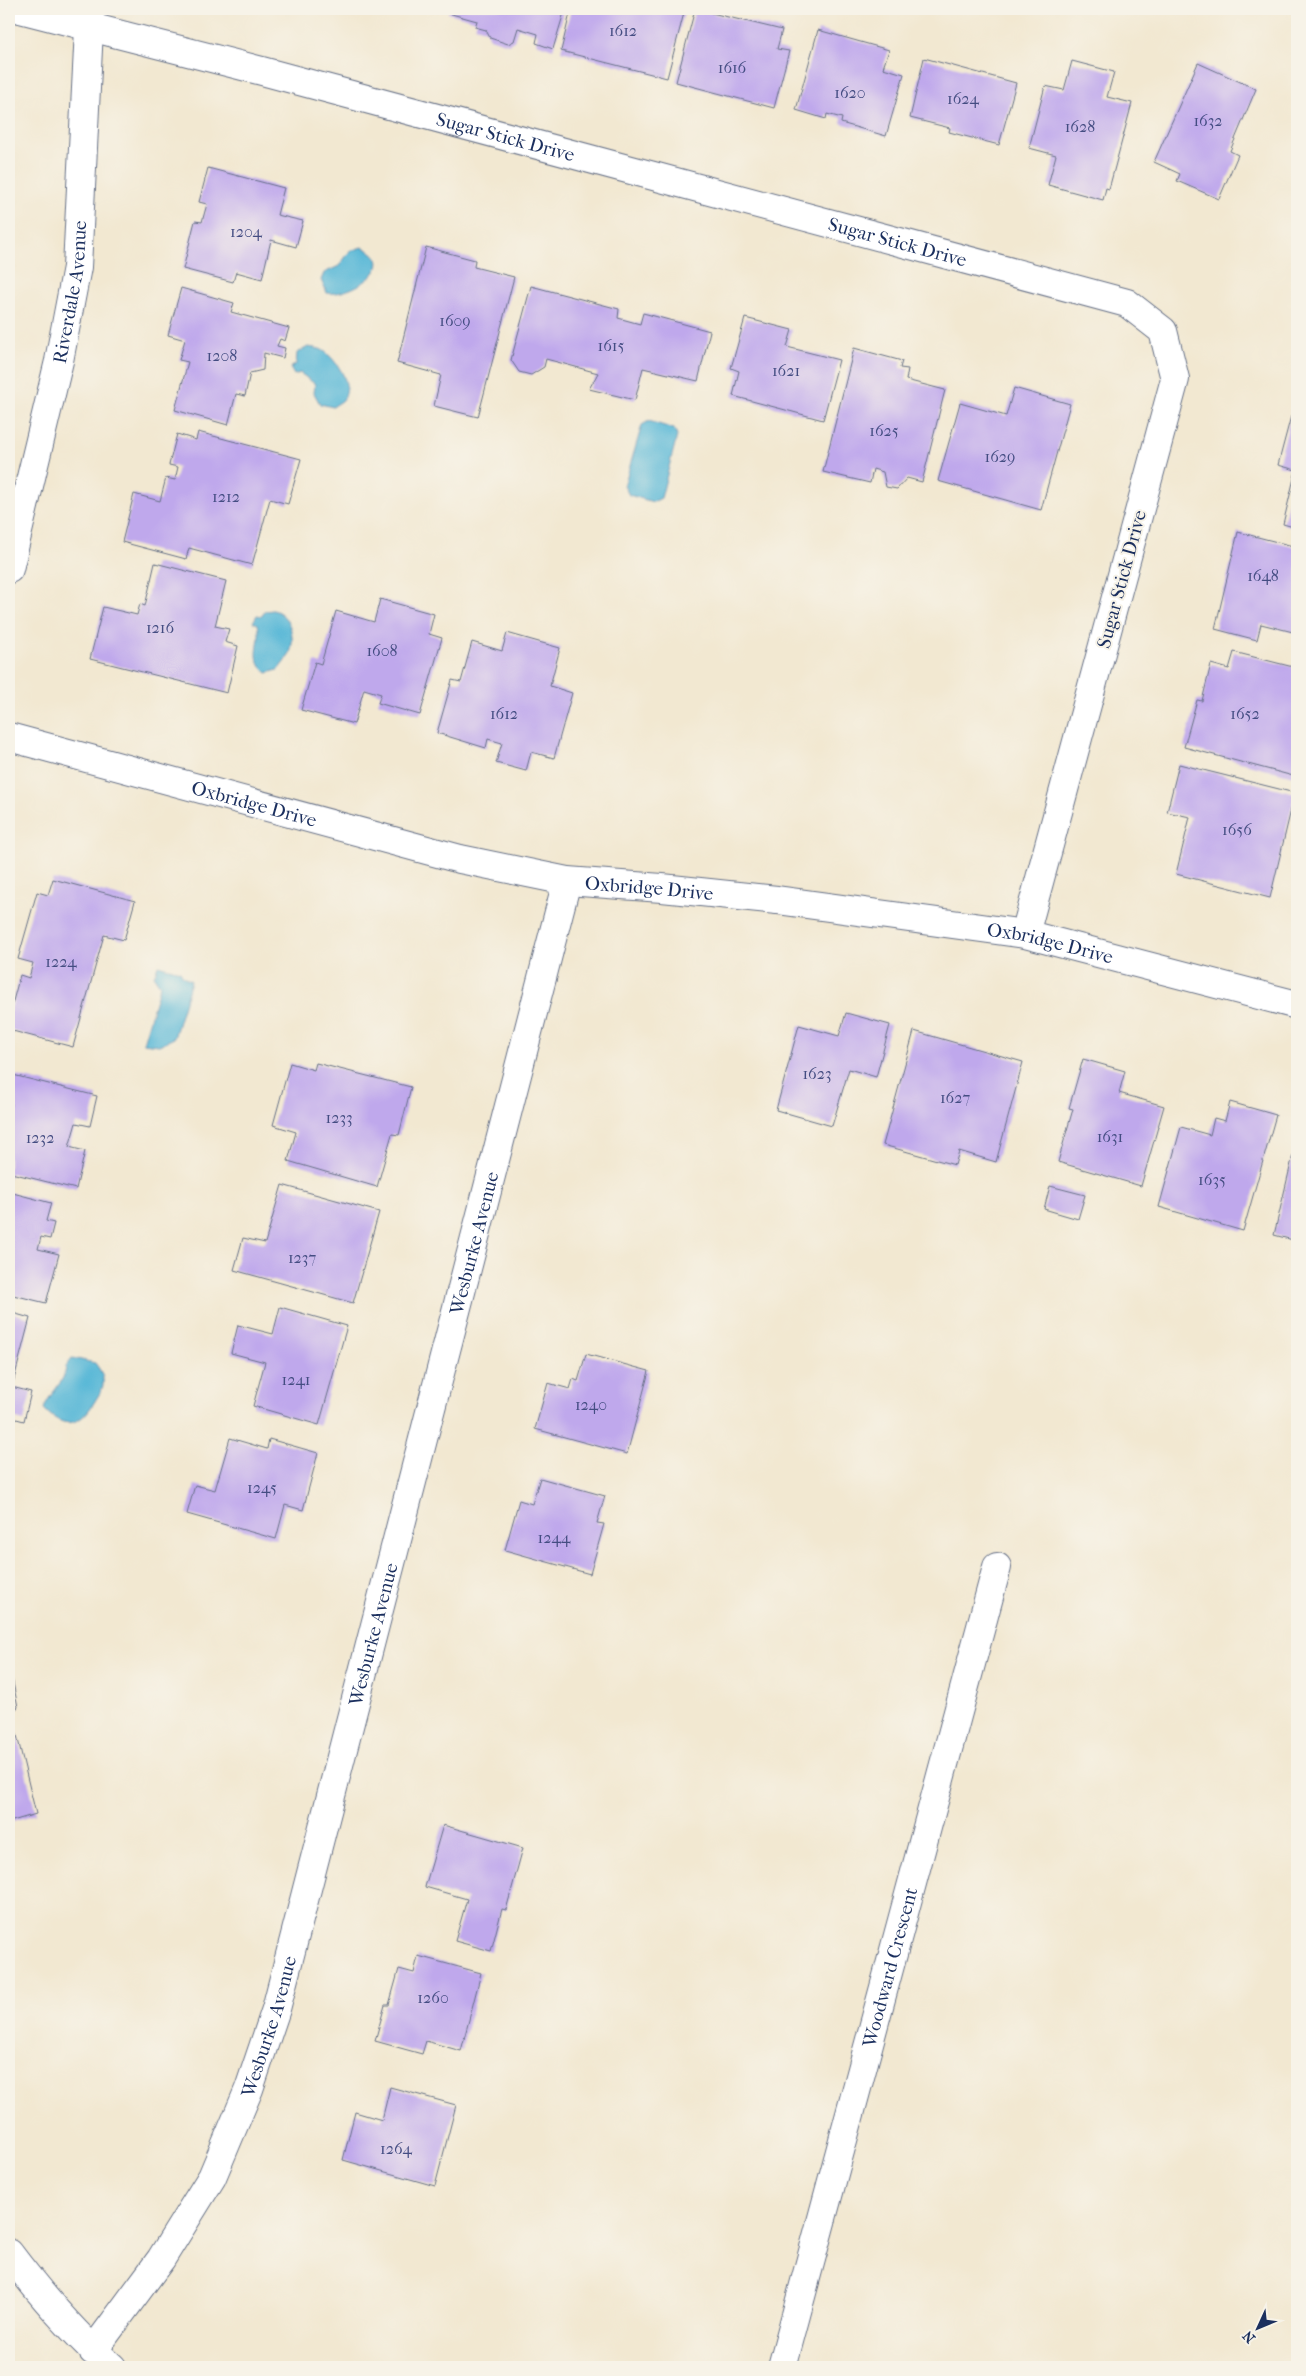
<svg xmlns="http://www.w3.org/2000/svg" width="1306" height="2376" font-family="'IM FELL French Canon',serif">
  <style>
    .water { fill: #58b8d7; stroke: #3a749a }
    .building { fill: #bfa8ec }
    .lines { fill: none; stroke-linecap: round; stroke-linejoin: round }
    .minor-casing { stroke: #667086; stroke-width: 30 }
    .minor { stroke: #fff; stroke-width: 28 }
    .labels { text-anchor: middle; stroke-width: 4; stroke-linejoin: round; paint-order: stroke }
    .number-label { font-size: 16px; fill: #444d82 }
    .street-label { font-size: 19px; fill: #1b2f5e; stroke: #f7f3e8 }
  </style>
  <rect width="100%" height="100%" fill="#f7f3e8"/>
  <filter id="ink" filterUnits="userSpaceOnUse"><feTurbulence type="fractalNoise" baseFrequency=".02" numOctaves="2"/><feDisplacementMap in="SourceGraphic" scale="10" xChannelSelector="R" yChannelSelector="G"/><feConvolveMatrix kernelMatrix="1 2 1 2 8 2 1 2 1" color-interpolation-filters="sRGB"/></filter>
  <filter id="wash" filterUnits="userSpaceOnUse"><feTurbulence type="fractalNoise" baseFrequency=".0096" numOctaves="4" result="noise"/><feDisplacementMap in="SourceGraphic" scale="20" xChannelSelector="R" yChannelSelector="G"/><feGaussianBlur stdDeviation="1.12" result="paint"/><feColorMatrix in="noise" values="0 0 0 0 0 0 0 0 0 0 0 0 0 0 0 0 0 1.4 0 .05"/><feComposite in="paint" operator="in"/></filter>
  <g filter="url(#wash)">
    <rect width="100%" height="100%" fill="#f2e8d1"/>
    <path class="water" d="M362,247c43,18 -13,50 -35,46l-6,-13 3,-7 15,-7 11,-15z
      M308,347c5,1 12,1 16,4 12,9 30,33 19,49 -2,2 -8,5 -10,7l-13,-3 -6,-11 1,-9 -15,-11 -6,2 -4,-7 6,-4 1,-11z
      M649,421l25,8 3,7 -16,62 -8,4 -24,-7 -5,-9 18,-61z
      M273,610c18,4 24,31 15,47 -3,4 -7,9 -10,13l-11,3c-19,-16 -4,-28 -9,-49l-5,-2 4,-7 5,1 3,-5z
      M158,965l22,6 3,5 8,5 -17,57 -15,7 -16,-2 17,-58 -6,-9z
      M72,1358l23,5c5,7 9,12 8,21 0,5 -5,12 -8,17 -14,24 -30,30 -51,8 4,-15 22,-27 22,-43z"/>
    <g id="blocks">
      <path class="building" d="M449,9h116l-12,40 -17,-6 2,-9 -20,-6 -4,13 -6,3 -18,-6 -4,-8 -11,-3 2,-6 -29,-8z
        M571,9h114l-18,69 -106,-27z
        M695,9l87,21 -5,19 12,2 -15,57 -98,-26z
        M818,30l71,20 -6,18 21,6 -18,62 -45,-13 1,-5 -15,-4 -1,5 -30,-9z
        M924,58l92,25 -17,62 -50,-13 1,-4 -40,-10z
        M1072,61l42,11 -7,25 25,6 -23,86 -3,-1 -3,12 -55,-15 8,-30 -27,-7 16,-62 19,4z
        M1198,63l58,26 -26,62 8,4 -19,44 -42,-18 3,-7 -26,-12z
        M208,168l76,20 -7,27 26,6 -7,26 -25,-7 -9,39 -26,-7 -3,10 -50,-13 12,-48 7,1 5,-18 -8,-2z
        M426,247l49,13 -1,7 40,10 -36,140 -44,-11 7,-31 -44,-12z
        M531,286l88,23 -1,9 22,6 3,-11 67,18 -12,50 -55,-13 -8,32 -46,-11 9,-16 -52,-14 -2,8 -13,8 -12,-3 -8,-12z
        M181,288l53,15 -3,9 58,16 -4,13 -5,-2 -3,7 8,2 -2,10 -19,-5 -1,17 -13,3 -5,23 -9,-2 -8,31 -53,-15 13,-48 -9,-2 6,-20 -17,-5z
        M745,318l47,12 -5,17 52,13 -16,60 -90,-24 6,-25 -8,-3z
        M854,348l48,13 -2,7 8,1 -2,11 39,10 -23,92 -15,-4 -10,11 -11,-2 -3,-15 -10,-3 -3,14 -47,-11z
        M1014,388l56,16 -29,106 -103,-29 22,-78 46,13z
        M1291,416l6,1v111l-14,-4 13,-54 -18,-5z
        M198,432l103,27 -13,45 -18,-5 -18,66 -63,-17 -3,11 -64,-17 12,-48 26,7 6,-23 9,2 3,-13 -9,-2 8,-31 19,6z
        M1238,532l59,15v86l-36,-9 -4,16 -42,-11z
        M155,563l71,18 -11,45 14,3 -4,13 13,4 -11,47 -137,-34 13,-52 34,8 3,-11 5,2z
        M380,599l54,15 -5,20 13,4 -22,77 -42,-12 3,-9 -17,-5 -10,35 -53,-14 14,-48 6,2 15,-53 38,11z
        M507,633l53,15 -10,38 22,7 -18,65 -23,-6 -5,19 -30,-8 6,-20 -14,-4 -2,9 -49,-15 15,-53 9,2 11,-40 30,9z
        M1234,652l63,16v109l-113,-30 13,-47 5,1 9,-37 18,5z
        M1179,764l116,29 -25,105 -94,-24 14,-57 -23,-5z
        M53,879l82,22 -11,39 -20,-5 -31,112 -64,-17v-14l11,-41 9,3 4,-15 -15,-4 19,-67 11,3z
        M846,1013l44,12 -14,52 -27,-8 -17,57 -56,-16 23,-85 40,11z
        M914,1031l109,31 -27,100 -37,-11 -4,14 -72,-20z
        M1083,1059l42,12 -6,22 45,13 -23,80 -83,-24 15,-53 -4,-1z
        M290,1063l24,7 2,-7 95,24 -12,48 -7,-1 -15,53 -89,-26 8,-29 -23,-7z
        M9,1074l88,22 -7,30 -14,-3 -7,24 16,4 -9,38 -65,-16 -2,6v-65l3,-10 -3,-1z
        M1230,1102l46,13 -33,116 -84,-24 22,-80 29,8 4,-17 11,3z
        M1293,1155h4v86l-23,-6z
        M282,1185l97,27 -26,91 -119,-33 9,-32 22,5z
        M1050,1186l35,9 -7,24 -34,-10z
        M9,1192l42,11 -5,18 8,2 -4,16 -9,-2 -3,12 21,5 -13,49 -37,-9z
        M280,1307l67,19 -28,99 -66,-19 12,-44 -34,-9 7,-28 35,9z
        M9,1312l21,6 -18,69 19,5 -7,29 -15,-4z
        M586,1354l63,17 -22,83 -92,-25 13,-46 22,6 3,-10 5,2z
        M230,1438l37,11 2,-10 49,14 -15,57 -18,-5 -9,34 -89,-25 8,-29 20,5z
        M540,1478l65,18 -8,27 7,1 -14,50 -85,-24 14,-50 13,4z
        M9,1663l9,44 -9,10z
        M15,1727l21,87 -27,8v-93z
        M443,1825l80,23 -17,62 -4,-1 -11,42 -36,-10 12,-42 -42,-12z
        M418,1956l63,17 -20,78 -35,-10 -4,13 -47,-13 10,-36h4l10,-36 15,4z
        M390,2087l66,18 -21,81 -92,-26 12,-48 27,8z"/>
    </g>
  </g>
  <g filter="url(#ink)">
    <use href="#blocks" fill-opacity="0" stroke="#667086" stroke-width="1"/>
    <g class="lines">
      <defs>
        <g id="minor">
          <path id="s1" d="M20,9l242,62 865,232 36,28 12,48 -150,555"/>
          <path id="s2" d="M9,569l50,-208 18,-94 13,-258"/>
          <path id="s3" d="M9,737l451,122 107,22 95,7 115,12 248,34 272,71"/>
          <path d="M9,2253c31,41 64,80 103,114"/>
          <path id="s4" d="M93,2351l68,-92 51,-82 37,-88 27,-80 291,-1128"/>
          <path id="s5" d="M782,2367l215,-800"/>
        </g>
      </defs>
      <use href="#minor" class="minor-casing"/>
      <use href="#minor" class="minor"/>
    </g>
  </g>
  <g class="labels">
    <g class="number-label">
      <text x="623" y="36">1612</text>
      <text x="732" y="73">1616</text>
      <text x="850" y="98">1620</text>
      <text x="963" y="104">1624</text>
      <text x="1208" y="126">1632</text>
      <text x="1080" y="132">1628</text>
      <text x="246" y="237">1204</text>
      <text x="455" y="326">1609</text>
      <text x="611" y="351">1615</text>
      <text x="222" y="361">1208</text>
      <text x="786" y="376">1621</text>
      <text x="884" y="436">1625</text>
      <text x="1000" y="462">1629</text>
      <text x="226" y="502">1212</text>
      <text x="1263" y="581">1648</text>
      <text x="160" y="633">1216</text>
      <text x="382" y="656">1608</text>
      <text x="504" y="719">1612</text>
      <text x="1245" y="719">1652</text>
      <text x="1237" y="835">1656</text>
      <text x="61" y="967">1224</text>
      <text x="817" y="1079">1623</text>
      <text x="955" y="1103">1627</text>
      <text x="339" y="1123">1233</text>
      <text x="1110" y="1142">1631</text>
      <text x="40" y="1143">1232</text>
      <text x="1212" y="1185">1635</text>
      <text x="302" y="1263">1237</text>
      <text x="296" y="1385">1241</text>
      <text x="591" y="1410">1240</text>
      <text x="262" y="1493">1245</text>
      <text x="554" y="1543">1244</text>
      <text x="433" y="2003">1260</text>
      <text x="396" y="2154">1264</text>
    </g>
    <g class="street-label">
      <text dy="7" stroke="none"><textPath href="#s1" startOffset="502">Sugar Stick Drive</textPath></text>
      <text dy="7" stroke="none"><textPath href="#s1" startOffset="908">Sugar Stick Drive</textPath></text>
      <text dy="7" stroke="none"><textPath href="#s2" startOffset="284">Riverdale Avenue</textPath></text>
      <text transform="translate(1121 579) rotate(-75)" y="7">Sugar Stick Drive</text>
      <text dy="7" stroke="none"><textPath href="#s3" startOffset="254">Oxbridge Drive</textPath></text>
      <text dy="7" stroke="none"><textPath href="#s3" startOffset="659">Oxbridge Drive</textPath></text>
      <text dy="7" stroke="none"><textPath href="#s3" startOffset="1064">Oxbridge Drive</textPath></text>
      <text dy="7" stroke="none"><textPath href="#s4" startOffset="1182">Wesburke Avenue</textPath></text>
      <text dy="7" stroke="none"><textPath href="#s4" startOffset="778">Wesburke Avenue</textPath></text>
      <text dy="7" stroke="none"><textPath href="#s5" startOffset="414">Woodward Crescent</textPath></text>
      <text dy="7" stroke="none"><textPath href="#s4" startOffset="372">Wesburke Avenue</textPath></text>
    </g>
  </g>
  <rect width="1306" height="2376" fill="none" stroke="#f7f3e8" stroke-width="30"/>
  <g transform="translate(1258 2328) rotate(226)" stroke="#f7f3e8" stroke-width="4" paint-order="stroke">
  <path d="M0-4L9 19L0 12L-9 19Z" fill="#1b2f5e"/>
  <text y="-8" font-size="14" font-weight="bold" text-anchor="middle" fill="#1b2f5e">N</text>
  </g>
</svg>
